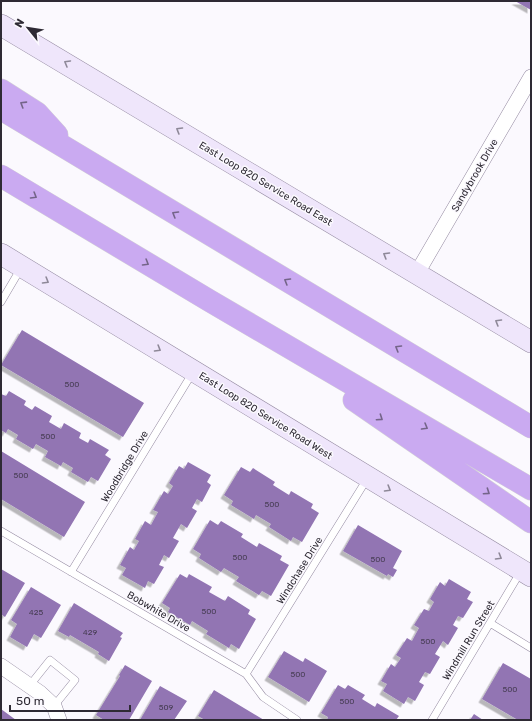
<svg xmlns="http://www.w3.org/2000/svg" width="532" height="721" font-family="Rubik,sans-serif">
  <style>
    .building { fill: #9275b3; filter: url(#shadow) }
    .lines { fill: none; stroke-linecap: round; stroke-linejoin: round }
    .service-casing { stroke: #958ba2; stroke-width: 8 }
    .minor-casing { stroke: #958ba2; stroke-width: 16 }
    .secondary-casing { stroke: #958ba2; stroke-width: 22 }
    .motorway-casing { stroke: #d5d4d6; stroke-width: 23 }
    .service { stroke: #fff; stroke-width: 7 }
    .minor { stroke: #fff; stroke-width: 15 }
    .secondary { stroke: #efe6fb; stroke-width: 21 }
    .motorway { stroke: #caaaf1; stroke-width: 22 }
    .oneway { stroke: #8e8898 }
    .oneway2 { stroke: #746489 }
    .labels { text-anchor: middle; stroke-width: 3; stroke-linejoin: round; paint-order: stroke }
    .number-label { font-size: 8px; fill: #473d54 }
    .street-label { font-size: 10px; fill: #2e2a34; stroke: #fbf9fe }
  </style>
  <defs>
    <filter id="shadow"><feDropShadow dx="-3.5" dy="3.5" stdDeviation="0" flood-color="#0004"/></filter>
  </defs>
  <rect width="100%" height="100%" fill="#fbf9fe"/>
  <path class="building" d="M515,1h16v9z
    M22,330l122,73 -21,34 -122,-72z
    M9,391l17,10 -2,4 8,5 3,-4 17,10 -3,6 12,7 3,-6 17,10 -2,5 9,5 2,-4 19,11 -4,5 6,4 -13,22 -7,-4 -3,5 -17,-10 2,-4 -10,-6 -2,4 -16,-9 3,-6 -12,-7 -3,5 -17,-10 2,-4 -10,-6 -2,4 -5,-3v-36l5,2z
    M1,451l84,51 -21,35 -63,-38z
    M188,462l23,13 -4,7 4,3 -9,17 -5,-3 -5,9 5,3 -10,17 -6,-4 -8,14 6,3 -10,17 -5,-3 -5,10 5,2 -10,17 -6,-3 -3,7 -23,-13 4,-7 -6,-3 10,-18 4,3 5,-9 -4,-2 10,-18 6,4 7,-13 -5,-2 11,-19 4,3 5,-8 -4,-3 10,-17 5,3z
    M241,467l9,5 3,-4 22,14 -2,3 16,10 2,-4 22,13 -2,4 8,5 -17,29 -9,-5 -2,4 -22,-14 2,-3 -15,-9 -2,4 -23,-14 2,-4 -9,-6z
    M210,520l8,5 3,-4 22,13 -2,3 16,10 2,-4 23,13 -2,4 9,5 -18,31 -9,-5 -3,4 -23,-14 3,-4 -15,-9 -3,4 -22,-14 2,-4 -8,-5z
    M358,525l44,26 -9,17 4,2 -4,7 -5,-3 -1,2 -44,-25z
    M1,569l24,14 -20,34 -4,-3z
    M180,574l7,4 2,-4 23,13 -3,5 16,9 3,-5 22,14 -2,4 8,5 -17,30 -8,-5 -2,4 -23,-14 2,-3 -16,-10 -2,4 -22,-13 2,-4 -8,-5z
    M449,579l22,13 -4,7 6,3 -10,16 -5,-2 -5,9 5,3 -10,17 -5,-4 -8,13 5,3 -10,17 -5,-2 -6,10 5,3 -9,16 -7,-4 -4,7 -21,-13 4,-7 -6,-3 10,-17 4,3 6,-9 -5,-3 11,-17 5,3 7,-13 -5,-3 10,-16 5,2 5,-9 -4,-3 10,-17 5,4z
    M31,587l30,18 -20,33 -7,-4 -7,13 -17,-10 7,-13 -6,-4z
    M74,603l49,30 -3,4 2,1 -13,23 -11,-7 1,-2 -29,-17 -1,2 -11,-6z
    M284,651l19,11 2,-4 22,13 -18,31 -41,-25z
    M503,663l28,16v41h-13l-36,-21z
    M125,665l27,16 -23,39h-25l-8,-5 24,-39 -1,-1z
    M338,685l7,4 3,-4 17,10 -3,4 13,8 2,-4 22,13 -3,4h-69l1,-3 -7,-4z
    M160,686l27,15 -13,19h-34z
    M214,690l50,30h-59l-7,-4z
    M1,709l15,11h-15z
    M474,714l9,6h-13z"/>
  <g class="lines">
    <defs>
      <path id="service" d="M1,302l20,-34
        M1,531l245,143 17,23 34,23
        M71,572l122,-200
        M490,623l41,25
        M246,674l121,-195
        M30,685l20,-25 25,20 -21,26
        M432,720l89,-149"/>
      <path id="minor" d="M417,273l114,-196
        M1,666l39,27 14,13 5,14"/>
      <path id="secondary" d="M1,25l530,317
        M1,254l530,322"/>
      <path id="motorway" d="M1,90l36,23 20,22
        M1,109l530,318
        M1,176l209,125 321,188
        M354,400l177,122"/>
    </defs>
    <use href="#service" class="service-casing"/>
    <use href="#minor" class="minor-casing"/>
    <use href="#secondary" class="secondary-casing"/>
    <use href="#motorway" class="motorway-casing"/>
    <use href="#service" class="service"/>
    <use href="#minor" class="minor"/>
    <use href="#secondary" class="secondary"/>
    <use href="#motorway" class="motorway"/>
  </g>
  <defs><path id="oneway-chevron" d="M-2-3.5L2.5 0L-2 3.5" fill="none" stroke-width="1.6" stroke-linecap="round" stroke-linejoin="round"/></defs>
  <g class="oneway">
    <use href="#oneway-chevron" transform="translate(67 63) rotate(-150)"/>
    <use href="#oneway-chevron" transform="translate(179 130) rotate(-149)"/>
    <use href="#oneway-chevron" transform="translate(386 255) rotate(-149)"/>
    <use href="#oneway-chevron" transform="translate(46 281) rotate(31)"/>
    <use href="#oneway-chevron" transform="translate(498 322) rotate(-149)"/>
    <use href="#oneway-chevron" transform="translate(158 349) rotate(31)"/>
    <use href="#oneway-chevron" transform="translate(388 489) rotate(31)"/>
    <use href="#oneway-chevron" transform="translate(499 557) rotate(31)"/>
  </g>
  <g class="oneway2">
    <use href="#oneway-chevron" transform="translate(23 104) rotate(-148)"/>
    <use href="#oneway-chevron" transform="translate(34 196) rotate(31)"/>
    <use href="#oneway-chevron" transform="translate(175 214) rotate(-149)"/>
    <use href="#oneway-chevron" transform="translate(146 263) rotate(31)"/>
    <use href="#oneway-chevron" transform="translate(287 281) rotate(-149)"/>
    <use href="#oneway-chevron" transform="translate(398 348) rotate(-149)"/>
    <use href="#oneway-chevron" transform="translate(380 418) rotate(34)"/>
    <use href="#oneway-chevron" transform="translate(425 427) rotate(30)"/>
    <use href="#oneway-chevron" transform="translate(487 492) rotate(34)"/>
  </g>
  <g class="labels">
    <g class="number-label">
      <text x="72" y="387">500</text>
      <text x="48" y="439">500</text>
      <text x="21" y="478">500</text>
      <text x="272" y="507">500</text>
      <text x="240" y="560">500</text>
      <text x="378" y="562">500</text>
      <text x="209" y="614">500</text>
      <text x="36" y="615">425</text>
      <text x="90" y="635">429</text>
      <text x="428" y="644">500</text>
      <text x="298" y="677">500</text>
      <text x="510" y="692">500</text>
      <text x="347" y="704">500</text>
      <text x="166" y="710">509</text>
    </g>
    <g class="street-label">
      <text transform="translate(474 175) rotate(-60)" y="4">Sandybrook Drive</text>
      <text transform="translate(266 183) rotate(31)" y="4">East Loop 820 Service Road East</text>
      <text transform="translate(266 415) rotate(32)" y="4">East Loop 820 Service Road West</text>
      <text transform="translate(124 466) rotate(-59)" y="4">Woodbridge Drive</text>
      <text transform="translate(299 570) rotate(-58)" y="4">Windchase Drive</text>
      <text transform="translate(159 611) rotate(30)" y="4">Bobwhite Drive</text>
      <text transform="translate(468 640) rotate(-59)" y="4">Windmill Run Street</text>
    </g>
  </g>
  <rect width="532" height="721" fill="none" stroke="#2e2a34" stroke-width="4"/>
  <g transform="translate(28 28) rotate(300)" stroke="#fbf9fe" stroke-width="3" paint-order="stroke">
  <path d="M0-3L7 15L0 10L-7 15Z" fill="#2e2a34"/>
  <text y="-6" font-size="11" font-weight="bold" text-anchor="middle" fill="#2e2a34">N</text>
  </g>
  <path d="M10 705v6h120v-6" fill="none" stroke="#2e2a34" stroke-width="2"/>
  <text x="16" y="705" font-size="12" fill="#2e2a34" stroke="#fbf9fe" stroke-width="3" paint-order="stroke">50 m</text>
</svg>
